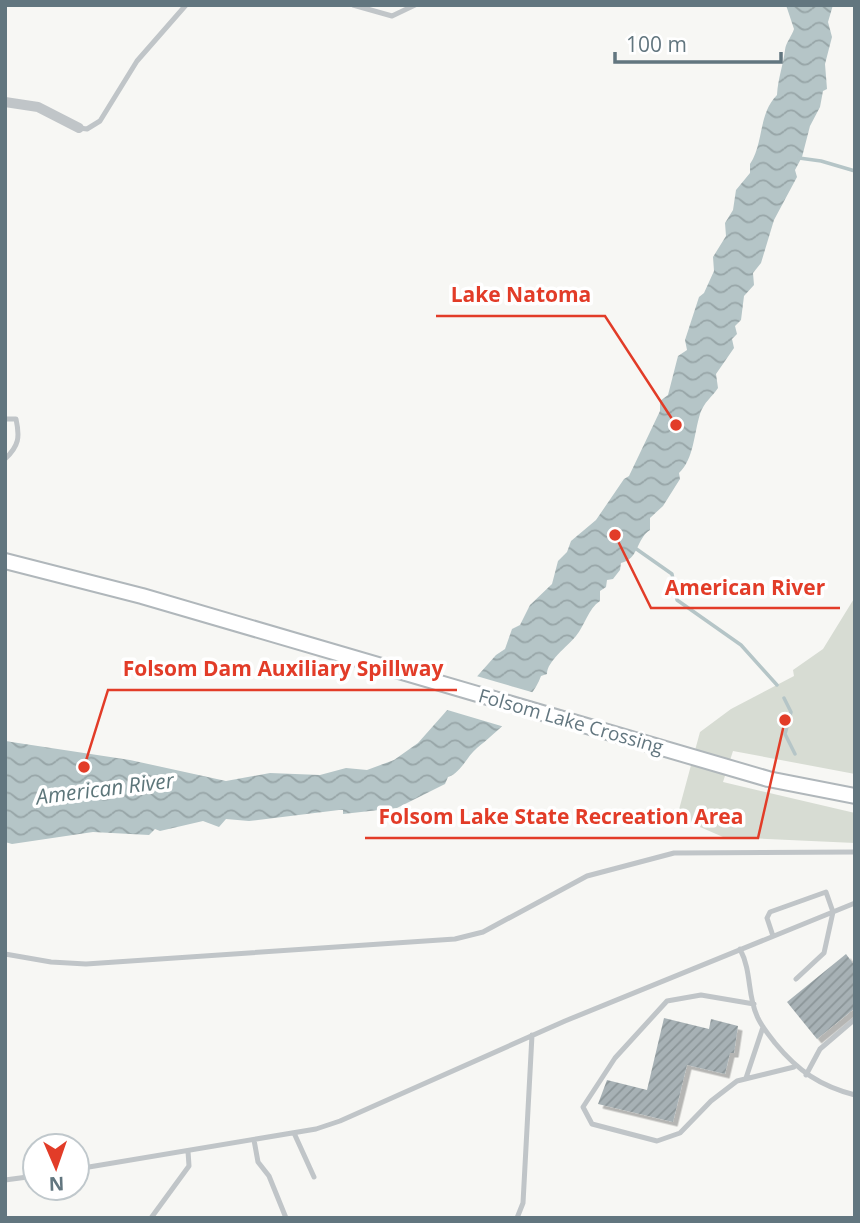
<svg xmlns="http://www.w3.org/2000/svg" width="860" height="1223" font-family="'Open Sans',sans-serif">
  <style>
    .park { fill: #d7dcd3 }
    .water { fill: url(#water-waves) }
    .pier { fill: #f7f7f4 }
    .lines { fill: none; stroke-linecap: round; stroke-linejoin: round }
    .stream { stroke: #b5c5c7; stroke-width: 3.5 }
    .building { fill: url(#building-hatch); filter: url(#shadow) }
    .secondary-casing { stroke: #b0b7bb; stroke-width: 18 }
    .lane { stroke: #c0c5c8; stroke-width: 5 }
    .street { stroke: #c0c5c8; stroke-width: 10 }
    .secondary { stroke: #fff; stroke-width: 14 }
    .labels { text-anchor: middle; stroke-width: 7; stroke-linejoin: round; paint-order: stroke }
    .street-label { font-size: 19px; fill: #62767f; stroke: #fff }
    .water-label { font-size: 21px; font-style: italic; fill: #5d767a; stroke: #fff }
    .leader { fill: none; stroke: #e23c28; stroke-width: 2.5 }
    .callout-dot { fill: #e23c28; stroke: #fff; stroke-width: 2.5 }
    .callout-label { font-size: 21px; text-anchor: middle; font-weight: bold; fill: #e23c28; stroke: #fff; stroke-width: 7; stroke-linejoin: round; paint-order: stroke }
  </style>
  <defs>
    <pattern id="water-waves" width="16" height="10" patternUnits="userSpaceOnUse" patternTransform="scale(1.75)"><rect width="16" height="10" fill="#b5c5c7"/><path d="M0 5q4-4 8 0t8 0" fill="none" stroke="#97a5a7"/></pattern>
    <pattern id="building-hatch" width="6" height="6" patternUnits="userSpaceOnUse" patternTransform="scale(1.75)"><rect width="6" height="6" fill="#a7b1b5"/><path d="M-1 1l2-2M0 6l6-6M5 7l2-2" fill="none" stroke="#8b9598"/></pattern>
    <filter id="shadow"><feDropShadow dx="4.5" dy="4.5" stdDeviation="0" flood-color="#0004"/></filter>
  </defs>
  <rect width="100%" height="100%" fill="#f7f7f4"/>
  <path class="park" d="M855,597v177l-122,-23 -10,31 132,31v30l-132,-6 -46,-20 23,-85 31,-23 63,-33 -1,-6 30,-21z"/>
  <path class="water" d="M786,5h47l-5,17 4,15 -7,27 2,25 -4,2 -3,16 -10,19 -8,31 -7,13 2,7 -23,43 -13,43 -8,10 1,12 -10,11 -3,24 -6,6 2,8 -5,5 2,9 -18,26 2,14c-6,9 -14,14 -18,26 -6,19 -6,45 -21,59l1,6 -17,27 -13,12v12c-14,9 -11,29 -29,33l-1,7 -7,9 -6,1 -1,7 -6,4v10c-12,8 -15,24 -24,35 -9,11 -29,25 -29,38l-6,2c-8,24 -44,56 -64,72 -10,8 -16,25 -29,29l-3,7 -48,24 -54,6v-4h-4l-90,11 -23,-2 -7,8 -16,-6 -43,10 -5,-2 -6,6 -56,-3 -81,12 -7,-2v-101l125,19 96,21 44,-8 50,2 26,-7 21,2 27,-10 24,-17 78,-88 9,-6 7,-20 8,-4 10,-20 22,-21 6,-23 9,-9 4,-11 25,-21 28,-41 5,-3 31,-65v-10l8,-6 10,-39 9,-6 -2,-10 14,-43 5,-4 10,-22 -1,-14 13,-21 -1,-13 8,-13 3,-20 14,-17v-9c14,-21 8,-50 27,-69 1,-17 6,-29 8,-45 1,-8 7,-14 9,-21z"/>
  <path class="pier" d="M473,675l62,18 -27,35 -64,-19z"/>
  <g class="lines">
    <path class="stream" d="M799,158l22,3 34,10
      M635,548l37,26 5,26 64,45 36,40
      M784,698l7,14 -6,22 10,20"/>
  </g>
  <path class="building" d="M846,954l9,12v42l-38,31 -30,-37z
    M664,1018l45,11 2,-10 27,7 -4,27h-4l-5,21 -38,-9 -14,57 -75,-18 9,-24 40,10z"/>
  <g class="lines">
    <defs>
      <path id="secondary" d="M5,561l137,35 626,183 87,17"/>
    </defs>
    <use href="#secondary" class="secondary-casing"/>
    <path class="lane" d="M353,5l39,11 23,-11
      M79,128l8,1 13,-8 37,-60 49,-56
      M5,419h11c4,18 3,27 -11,40
      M773,936l-6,-18 3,-6 56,-20 7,20 -9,41 -28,26
      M740,949c12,23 7,45 17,67 4,10 12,19 18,27 23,28 45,43 80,52
      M5,954l46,8 35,2 369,-25 28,-7 104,-56 87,-23 181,-1
      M754,1004l-53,-9 -34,6 -52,57 -32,49 9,17 65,17 23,-8 31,-32 26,-20 57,-14
      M806,1075l14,-26 35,-30
      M746,1078l17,-51
      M294,1133l20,44
      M254,1140l4,22 11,14 17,42
      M77,1169l239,-40 24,-8 225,-100 290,-118
      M5,1180l30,-4
      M151,1218l38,-52 -1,-15
      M517,1218l6,-15 9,-168"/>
    <path class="street" d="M5,102l33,5 41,21"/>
    <use href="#secondary" class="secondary"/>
  </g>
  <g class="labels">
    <g class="street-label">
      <text transform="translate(571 721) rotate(16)" y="7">Folsom Lake Crossing</text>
    </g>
    <g class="water-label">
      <text transform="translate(105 789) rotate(-7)" y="7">American River</text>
    </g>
  </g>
  <path class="leader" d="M676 425L605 316H436M615 535L651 608H840M84 767L108 690H457M785 720L758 838H365"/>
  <g class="callout-dot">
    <circle cx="676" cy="425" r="7"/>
    <circle cx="615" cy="535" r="7"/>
    <circle cx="84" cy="767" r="7"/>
    <circle cx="785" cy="720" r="7"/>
  </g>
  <g class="callout-label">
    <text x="521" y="302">Lake Natoma</text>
    <text x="745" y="595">American River</text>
    <text x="283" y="676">Folsom Dam Auxiliary Spillway</text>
    <text x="561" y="824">Folsom Lake State Recreation Area</text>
  </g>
  <rect width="860" height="1223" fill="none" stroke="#62767f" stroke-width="14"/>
  <g transform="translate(56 1167) rotate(178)"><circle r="33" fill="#ffffff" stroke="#c0c8cc" stroke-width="2"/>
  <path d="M0-5L12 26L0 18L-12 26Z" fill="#e23c28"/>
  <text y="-10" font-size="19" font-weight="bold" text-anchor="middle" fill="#62767f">N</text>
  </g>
  <path d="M615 52v10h166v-10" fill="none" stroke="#62767f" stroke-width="3.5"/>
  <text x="626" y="52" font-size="21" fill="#62767f" stroke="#ffffff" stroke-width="5" paint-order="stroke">100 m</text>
</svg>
